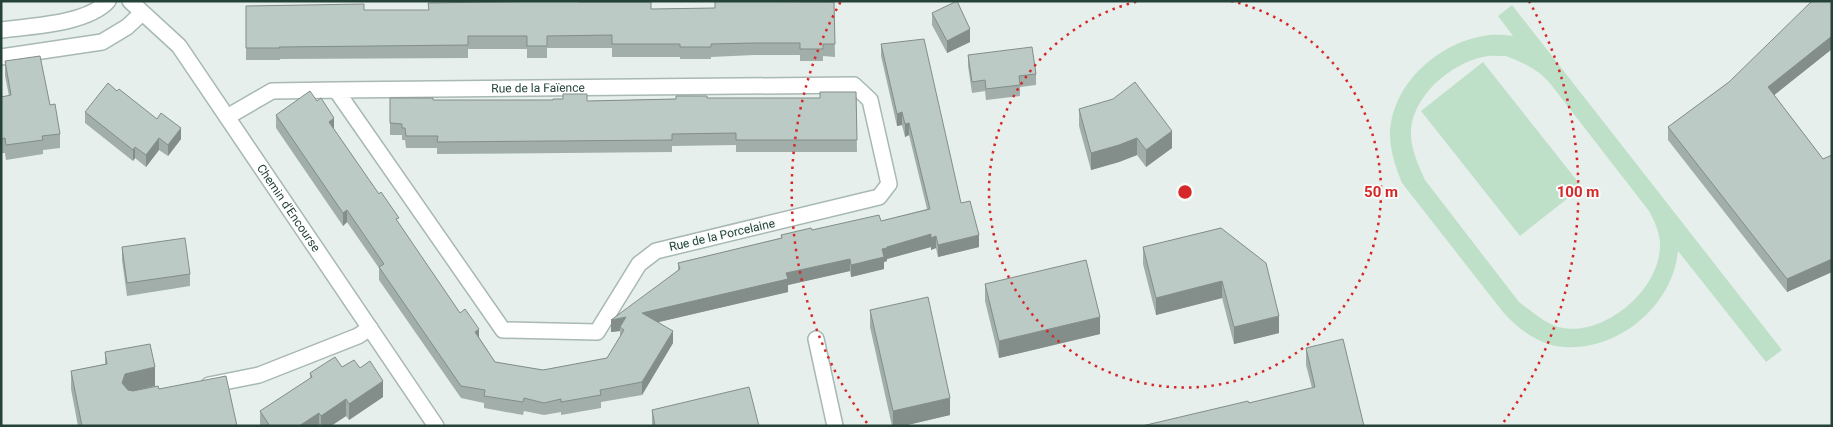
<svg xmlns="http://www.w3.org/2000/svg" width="1833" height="427" font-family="Roboto,sans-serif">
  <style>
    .green { fill: #bfe0c8; fill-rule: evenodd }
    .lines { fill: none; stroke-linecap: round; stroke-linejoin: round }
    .minor-casing { stroke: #a8b8b2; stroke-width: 18 }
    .minor { stroke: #fff; stroke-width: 15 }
    .wall { fill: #a1aea9 }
    .shaded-wall { fill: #838d89 }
    .building { fill: #bbcac4; stroke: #838d89 }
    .ring { fill: none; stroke: #d62828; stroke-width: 2.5; stroke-dasharray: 2.5 5 }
    .labels { text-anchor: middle; stroke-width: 4; stroke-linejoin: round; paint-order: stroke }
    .street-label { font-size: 12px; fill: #24423a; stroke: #f7fbf9 }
    .centre { fill: #d62828; stroke: #f7fbf9; stroke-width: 2.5 }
    .ring-label { font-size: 15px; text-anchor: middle; font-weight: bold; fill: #d62828; stroke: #f7fbf9; stroke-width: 4; stroke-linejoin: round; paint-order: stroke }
  </style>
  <rect width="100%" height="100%" fill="#e6efeb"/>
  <path class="green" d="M1512,5l270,345 -16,12 -88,-111c-5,54 -59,100 -114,96 -24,-1 -46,-18 -61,-35l-101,-129c-6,-15 -12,-32 -12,-48 1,-50 47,-91 93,-99 10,-2 20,-1 30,0l-15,-20zM1506,56c17,7 30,12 43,26l100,129c6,11 10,20 11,32 2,46 -57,96 -102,84 -15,-5 -27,-16 -39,-25l-94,-122c-6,-14 -13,-28 -14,-44 -2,-37 38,-72 72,-79 7,-2 16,-1 23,-1z
    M1483,62l99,125 -62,49 -99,-125z"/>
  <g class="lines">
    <defs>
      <g id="minor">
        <path id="s1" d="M130,1l49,45 257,380"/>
        <path d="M1,30c31,-4 86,-6 107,-29"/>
        <path d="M1,57l101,-15 25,-15 15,-14"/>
        <path id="s2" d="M227,117l45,-26 64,-1 518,-5 16,15 19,84 -10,13 -223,54 -17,13 -42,68 -94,-2 -167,-240"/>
        <path d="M816,339l19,87"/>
        <path d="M209,385l50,-10 99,-39 12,-8"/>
      </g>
    </defs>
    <use href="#minor" class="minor-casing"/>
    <use href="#minor" class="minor"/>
  </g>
  <path class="wall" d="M1832,1v48l-58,46 49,64 9,-4v117l-45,20 -119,-152v-13l61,-45z
    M579,2l72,7 64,-1 119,-6 1,55 -12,-1v5h-23v-6h-46l-43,2v2h-31v-2h-68v-9h-65v10h-20v-9h-59v9l-188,1v1h-34v-54l118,4h64z
    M932,13l38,29 -23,11 -15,-28z
    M881,44l80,159 18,44 -41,10 -2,-9 -5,2v-3l-44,12v2l-3,1v7l-33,8 -1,-6 -62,14v7l-130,30 15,21 -31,52 -41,7v6l-40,7v-3l-17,3 -20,-4 -1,4 -39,-7v-5l-23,-5 -82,-118v-12l-32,-46 -4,4 -67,-98v-13l41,-14 17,28 126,184 19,24 16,25 48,8 64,-12 13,-21v-6l-9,1 67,-62v-7l103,-25v-3l31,-5 69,-9 46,-12 -18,-74 -4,2 -3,-12 -5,1 -16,-70z
    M968,55l68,19v11l-16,2v9l-34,4 -1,-9 -13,2 -4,-27z
    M5,61l45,44 10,29v14l-17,2v4l-37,6 -1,-7h-4v-56l8,-1 -4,-20z
    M856,92l1,60h-121v-7l-64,1v6l-235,2v-6h-31l-1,-8h-3v-5h-12v-37l43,2 154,1 120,-3h113z
    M1079,109l93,39 -26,19 -9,-12 -18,7 -28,8 -12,-44z
    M85,112l96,27 -13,17 -9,-6 -13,17 -11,-9 -2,3 -48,-38z
    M1221,228l58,105 -45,11 -12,-46 -66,17 -13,-51v-17z
    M122,247l68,27v12l-63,10 -5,-36z
    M985,284l115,50 -101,24 -14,-57z
    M870,310l80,105 -47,11h-11l-22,-99z
    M1306,348l58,78 -115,-23 63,-15 -6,-23z
    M105,352l50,34 -16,3h20l78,37h-159l-7,-37v-18l34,-7z
    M342,367l18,1 23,29 -34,23 -3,-4 -15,10h-71v-15l50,-32v-6z
    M652,410l107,16h-107z"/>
  <path class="shaded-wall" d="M970,29v13l-23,11v-12z
    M1832,36v13l-64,51v-13z
    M902,112v13l-5,1v-12z
    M334,118v12l-5,-8z
    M909,123v12l-4,2v-13z
    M181,128v11l-13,17v-11z
    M1172,131v17l-26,19v-17z
    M159,138v12l-13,17v-12z
    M1137,138v17l-18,7 -28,8v-17z
    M135,147v11l-2,3v-11z
    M347,210v12l-4,4v-13z
    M931,234v13l-44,12v2l-3,1v7l-33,8v-12l36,-18z
    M979,235v12l-41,10v-12z
    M936,236v12l-5,2v-12z
    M850,259v12l-62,14v7l-146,34v-13l144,-40z
    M1832,259v13l-45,20v-13z
    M1222,281v17l-66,17v-17z
    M1279,316v17l-45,11v-17z
    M626,317l-6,10v4l-9,1v-12z
    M1100,317v17l-101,24v-17z
    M479,329v13l-4,-10z
    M673,331v12l-31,52v-13z
    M155,367v19l-30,7 -3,-10 3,-9z
    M383,381v16l-34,23v-16z
    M950,398v17l-47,11h-10v-15z
    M346,399v17l-15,10h-10v-10z
    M319,413v13h-20z"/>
  <path class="building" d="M554,1h25v1h72v7l64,-1v-7l119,1 1,42h-12v5h-23v-6h-46l-43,1v3h-31v-3h-68v-9l-65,1v10h-20v-10h-59v9l-189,2 1,1h-34v-42l118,-2v6h65l-1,-7z
    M957,1l13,28 -23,12 -15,-28z
    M1812,1h20v35l-64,51 55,72 9,-4v104l-45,20 -119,-152 61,-45z
    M924,39l37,164 9,-2 9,34 -41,10 -2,-9 -5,2v-4l-44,13v1l-5,1 2,8 -33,8 -1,-6 -64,14 2,6 -146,34 31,18 -31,51 -42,8 1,5 -40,7v-3l-17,4 -20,-5 -1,4 -39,-6 1,-6 -24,-4 -82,-119 5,-3 -37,-54 -4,3 -67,-98 34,-24 7,10 4,-3 13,20 -5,4 50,72 2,-2 18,26 -3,1 64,94 5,-4 14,20 -4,3 20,30 48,8 64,-12 17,-28 -4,-3 6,-10 -15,3 69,-51 -2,-6 104,-25 -1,-3 30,-7 1,2 67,-15 2,6 49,-12 -21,-86 -4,1 -3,-12 -5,2 -16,-70z
    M1032,47l4,27 -17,2 1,9 -34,4 -1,-9 -13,2 -4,-27z
    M40,56l10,49 5,-1 5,30 -18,2 1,4 -37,5 -1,-7 -4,1v-42l10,-2 -6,-34z
    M1135,82l37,49 -26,19 -9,-12 -18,7 -28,8 -12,-44 34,-10z
    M108,83l9,8 2,-2 38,30 4,-6 20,15 -13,17 -9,-7 -13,17 -11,-8 -2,3 -48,-38z
    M820,92h36l1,48h-121v-7l-64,1v6l-235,2 1,-6h-32l-1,-8h-3v-4l-12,-1v-25h43v2h120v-1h10v-5h24v7l89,-2v-3h31v2h113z
    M1221,228l45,35 13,53 -45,11 -12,-46 -66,17 -13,-51z
    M185,238l5,36 -63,9 -5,-36z
    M1086,260l14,57 -101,24 -14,-57z
    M928,297l22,101 -57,13 -23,-101z
    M1343,339l21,87h-222l106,-25 1,2 66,-16 -9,-39z
    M150,344l5,23 -30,7 -3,9 6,7 5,1 25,-5 1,3 67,-13 11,50h-155l-11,-55 36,-7 -2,-12z
    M335,357l7,10 12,-7 6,8 10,-7 13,20 -34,23 -3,-5 -25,17 -2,-3 -20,13h-29l-10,-15 52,-34 -2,-4z
    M749,387l10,39h-104l-3,-16z"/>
  <g class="ring">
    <path d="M1231 1A196 196 0 1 1 1139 1"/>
    <path d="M867 423A393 393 0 0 1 841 1M1529 1A393 393 0 0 1 1503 423"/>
  </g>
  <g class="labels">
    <g class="street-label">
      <text dy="4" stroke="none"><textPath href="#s2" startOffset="318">Rue de la Faïence</textPath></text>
      <text dy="4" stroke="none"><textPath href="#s1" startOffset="262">Chemin d'Encourse</textPath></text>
      <text transform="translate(722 235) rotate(-13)" y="4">Rue de la Porcelaine</text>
    </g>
  </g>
  <circle cx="1185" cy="192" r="8" class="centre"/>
  <g class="ring-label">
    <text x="1381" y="197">50 m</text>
    <text x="1578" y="197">100 m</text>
  </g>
  <rect width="1833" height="427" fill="none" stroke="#24423a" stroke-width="5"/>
</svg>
